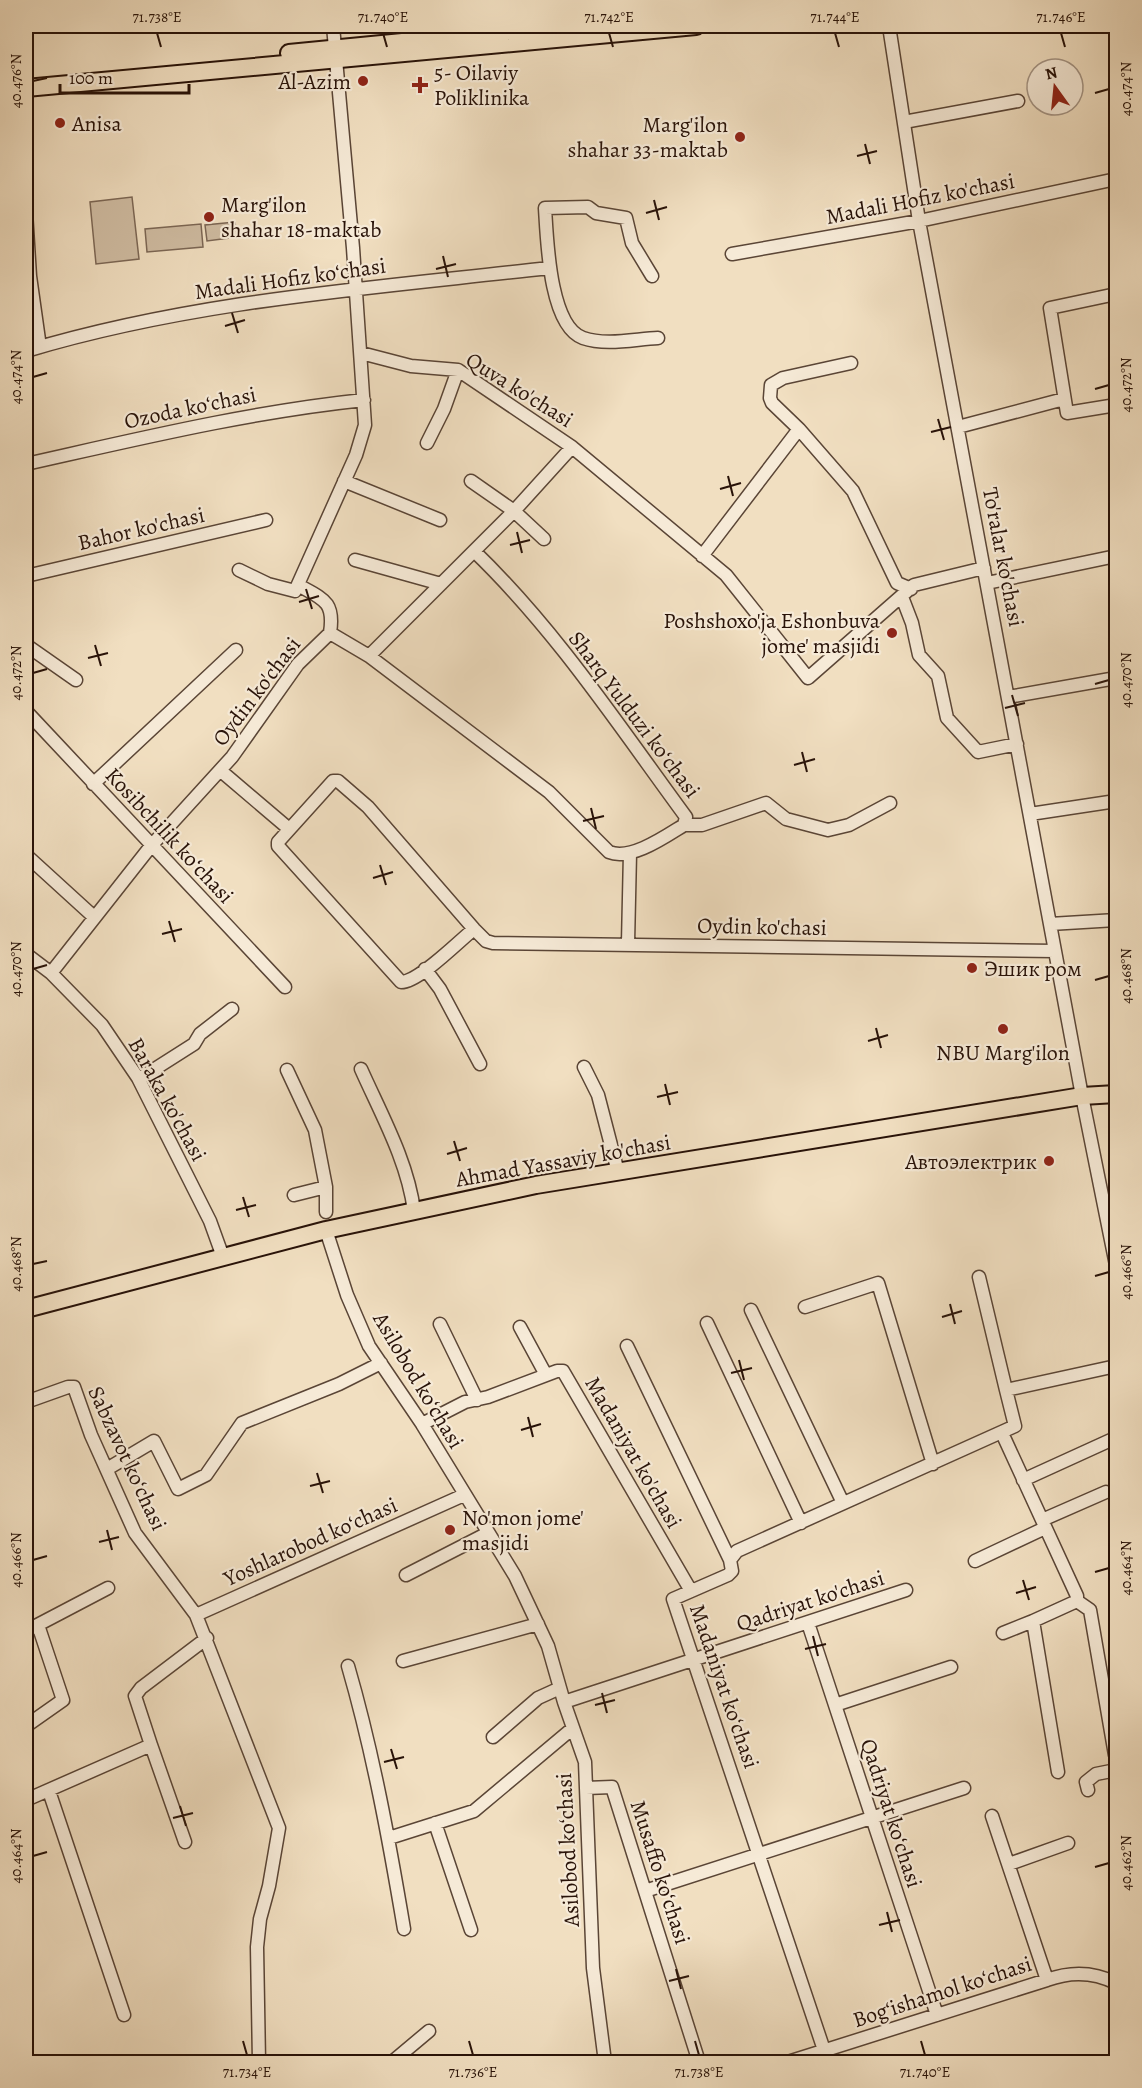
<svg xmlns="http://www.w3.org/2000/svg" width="1142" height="2088" font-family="Alegreya,serif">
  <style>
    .green { fill: #cfbca2; stroke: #7c6755; stroke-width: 1.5 }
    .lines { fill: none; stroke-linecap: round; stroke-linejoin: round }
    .minor-casing { stroke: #5a4536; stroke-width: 15 }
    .major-casing { stroke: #281208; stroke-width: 20 }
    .minor { stroke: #f6ead7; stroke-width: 12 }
    .major { stroke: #f1dfc1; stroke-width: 16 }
    .ticks { fill: none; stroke: #281208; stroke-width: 2 }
    .poi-dot { fill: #8f2418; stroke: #f6ead7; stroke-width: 2 }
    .labels { text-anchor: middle; stroke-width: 4.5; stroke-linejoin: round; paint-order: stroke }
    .poi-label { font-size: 22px; fill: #281208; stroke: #f6ead7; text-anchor: start }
    .street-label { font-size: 22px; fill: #281208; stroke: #f6ead7 }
    .neatline { fill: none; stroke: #281208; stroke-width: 2 }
    .ticks-label { font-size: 15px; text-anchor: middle; fill: #281208 }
  </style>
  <rect width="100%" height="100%" fill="#f1dfc1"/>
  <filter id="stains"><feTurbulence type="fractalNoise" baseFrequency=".00333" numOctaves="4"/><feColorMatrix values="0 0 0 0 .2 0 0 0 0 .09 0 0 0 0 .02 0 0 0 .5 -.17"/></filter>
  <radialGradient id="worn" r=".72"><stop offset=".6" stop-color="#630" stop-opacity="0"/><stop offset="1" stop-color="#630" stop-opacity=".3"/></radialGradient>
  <path class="green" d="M132,197l7,62 -43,5 -6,-62z
    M235,222l2,15 -30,4 -2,-16z
    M201,224l2,23 -56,5 -2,-23z"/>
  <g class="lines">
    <defs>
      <path id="minor" d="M889,26l30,195 163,875 34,169
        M904,122l114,-21
        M26,212l4,64 10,71
        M732,254l187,-33 197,-42
        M652,276l-20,-33 -6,-25 -30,-5 -8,-6 -43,1c2,30 4,118 38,130 23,8 52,1 75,0
        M1116,294l-66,14 17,105 49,-8
        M26,351c169,-51 348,-63 523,-83
        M361,353l50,13 47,4 114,77 154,128 82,103 106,-93 70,-17
        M958,427l106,-28
        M799,429l-27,-26 -2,-5 1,-13 12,-7 68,-15
        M427,443l17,-34 14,-39
        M26,464c112,-25 223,-52 338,-64
        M344,481l96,39
        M471,481l43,30 30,28
        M702,556l97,-127 54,62 44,92 14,6
        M355,560l86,24
        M239,570l29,14 27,7 61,-136 9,-30 -12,-177 -20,-222
        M26,576l240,-56
        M987,583l129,-27
        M902,597l10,26 7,32 19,21 9,42 31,34 39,-8
        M330,633l39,23 145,-145 58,-64
        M26,645l50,35
        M369,656l180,136 60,60c22,9 57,-16 75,-27l2,-8c-67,-91 -130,-187 -212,-266
        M1008,697l108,-19
        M26,711l259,276
        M221,771l67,57
        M93,784l143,-134
        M1030,814l86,-13
        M684,825h18l64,-22 20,16 42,11 21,-5 41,-22
        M26,855l68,62
        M1050,924l66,-4
        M474,929c-15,12 -55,53 -73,53l-123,-136v-4l55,-61h5l30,26 106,122 12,12 7,2 562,8
        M628,943l2,-90
        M26,954l25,19 51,52 36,53 72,143 13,36
        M425,969l15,20 40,75
        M51,973l100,-127 81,-89 66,-93 32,-31c5,-32 -7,-34 -32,-48
        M584,1067l14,28 20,77
        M361,1069c20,45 47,93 53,142
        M287,1070l28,60 11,57
        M139,1079l55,-35 6,-10 32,-25
        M294,1195l32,-8v25
        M326,1230l21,65 22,51 53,78 93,152 33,70 16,56 21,60 8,206 12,94
        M979,1277l27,113
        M805,1307l73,-24 55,181
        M751,1310l92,193
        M707,1323l94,200
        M440,1324l37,76
        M520,1327l26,48
        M627,1346l103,214
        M26,1402l42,-15h6l17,48 44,98 61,82
        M422,1424l43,-22 23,-5 69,-26h6l128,220
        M1002,1433l75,163v5l-44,20 25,151
        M107,1469l47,-28 24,48 28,-14 36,-52 97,-39 42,-21
        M1023,1480l90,-41
        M1042,1520l64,-28
        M975,1561l70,-33
        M406,1575l82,-42
        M1077,1601l13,9 25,145
        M808,1623l129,392
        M26,1631l82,-43
        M1003,1633l30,-12
        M403,1661l135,-37
        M348,1666c25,86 41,174 56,263
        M564,1702l342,-112
        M835,1705l116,-38
        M26,1726l37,-26 -25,-75
        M493,1737l45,-39 22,-10
        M151,1745l34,97
        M586,1788l26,-1 87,275
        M1088,1790l-2,-8 10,-8 20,-4
        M49,1791l75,224
        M26,1800l125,-55 -16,-49 6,-8 66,-50
        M435,1823l36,107
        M389,1838l85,-27 99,-83
        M1009,1864l59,-21
        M645,1891l319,-103
        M1047,1980c24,-9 47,-8 69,3
        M26,2058l1,4
        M259,2062l-2,-115 3,-28 9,-33 10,-58 -83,-213 268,-120
        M392,2062l37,-31
        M788,2062l259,-82 -55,-164
        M828,2062l-155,-463 55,-24 4,-4 -2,-11 7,-9 278,-125 -9,-36 110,-24"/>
      <path id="major" d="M289,53l277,-27
        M26,88l670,-62
        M26,1309l300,-79 210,-45 546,-89 34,-2"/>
    </defs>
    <use href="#minor" class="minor-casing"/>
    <use href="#major" class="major-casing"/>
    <use href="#minor" class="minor"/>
    <use href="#major" class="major"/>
  </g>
  <path class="ticks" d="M157,33l4,14M383,33l4,14M609,33l4,14M835,33l4,14M1061,33l4,14M33,81l14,-3M1095,93l14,-4M865,144l5,20M857,156l20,-5M654,200l5,20M646,213l21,-6M443,256l5,21M436,269l20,-5M232,313l6,20M225,326l20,-6M33,377l14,-4M1095,389l14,-4M938,419l6,21M931,432l20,-5M728,476l5,20M720,489l21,-6M517,532l5,21M510,545l20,-5M306,589l6,20M299,602l20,-6M95,645l6,21M88,658l20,-5M33,673l14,-4M1095,684l14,-4M1012,695l6,21M1005,708l20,-5M802,752l5,20M794,765l21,-6M591,808l5,21M583,821l21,-5M380,865l6,20M373,878l20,-6M169,921l6,21M162,934l20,-5M33,969l14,-4M1095,980l14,-4M876,1028l5,20M868,1041l20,-6M665,1084l5,21M657,1097l21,-5M454,1141l6,20M447,1154l20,-6M243,1197l6,20M236,1210l20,-5M33,1264l14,-3M1095,1276l14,-4M950,1304l5,20M942,1317l20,-6M739,1360l5,20M731,1373l21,-5M528,1417l5,20M521,1430l20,-6M317,1473l6,20M310,1486l20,-5M107,1530l5,20M99,1542l20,-5M33,1560l14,-4M1095,1572l14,-4M1023,1580l6,20M1016,1593l20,-6M813,1636l5,20M805,1649l21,-5M602,1693l5,20M595,1705l20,-5M391,1749l6,20M384,1762l20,-5M180,1806l6,20M173,1818l20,-5M33,1856l14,-4M1095,1867l14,-4M887,1912l5,20M879,1925l21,-5M676,1969l5,20M669,1981l20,-5M243,2041l4,14M469,2041l4,14M695,2041l4,14M921,2041l4,14"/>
  <g class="poi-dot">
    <circle cx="363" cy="81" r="6"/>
    <path d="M417 76h6v6h6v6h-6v6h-6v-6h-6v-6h6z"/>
    <circle cx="60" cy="123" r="6"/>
    <circle cx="740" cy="137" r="6"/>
    <circle cx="209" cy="217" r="6"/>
    <circle cx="892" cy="633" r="6"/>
    <circle cx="972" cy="968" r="6"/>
    <circle cx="1003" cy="1029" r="6"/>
    <circle cx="1049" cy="1161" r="6"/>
    <circle cx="450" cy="1530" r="6"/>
  </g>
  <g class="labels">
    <g class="poi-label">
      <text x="434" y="80">5- Oilaviy<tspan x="434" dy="25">Poliklinika</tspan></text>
      <text x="351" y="89" text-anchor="end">Al-Azim</text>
      <text x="72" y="131">Anisa</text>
      <text x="728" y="132" text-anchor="end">Marg'ilon<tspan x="728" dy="25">shahar 33-maktab</tspan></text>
      <text x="221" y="212">Marg'ilon<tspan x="221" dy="25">shahar 18-maktab</tspan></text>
      <text x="880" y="628" text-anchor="end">Poshshoxo'ja Eshonbuva<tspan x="880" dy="25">jome' masjidi</tspan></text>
      <text x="984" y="976">Эшик ром</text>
      <text x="1003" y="1060" text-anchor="middle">NBU Marg'ilon</text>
      <text x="1037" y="1169" text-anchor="end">Автоэлектрик</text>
      <text x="462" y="1525">No'mon jome'<tspan x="462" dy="25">masjidi</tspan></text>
    </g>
    <g class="street-label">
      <text transform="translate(920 198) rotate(-11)" y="8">Madali Hofiz ko'chasi</text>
      <text transform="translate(290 278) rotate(-8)" y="8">Madali Hofiz koʻchasi</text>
      <text transform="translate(520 389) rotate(32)" y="8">Quva ko'chasi</text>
      <text transform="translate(190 407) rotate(-12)" y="8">Ozoda koʻchasi</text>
      <text transform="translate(141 528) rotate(-13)" y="8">Bahor ko'chasi</text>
      <text transform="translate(1004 557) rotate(79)" y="8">To'ralar ko'chasi</text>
      <text transform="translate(256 691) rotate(-53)" y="8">Oydin ko'chasi</text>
      <text transform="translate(635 714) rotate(53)" y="8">Sharq Yulduzi koʻchasi</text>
      <text transform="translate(170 835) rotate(47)" y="8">Kosibchilik koʻchasi</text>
      <text transform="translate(762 926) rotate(1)" y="8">Oydin ko'chasi</text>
      <text transform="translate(168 1099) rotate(61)" y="8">Baraka ko'chasi</text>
      <text transform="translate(563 1160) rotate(-10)" y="8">Ahmad Yassaviy ko'chasi</text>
      <text transform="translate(419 1380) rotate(59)" y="8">Asilobod koʻchasi</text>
      <text transform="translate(634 1452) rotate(60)" y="8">Madaniyat ko'chasi</text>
      <text transform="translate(128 1458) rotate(65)" y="8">Sabzavot koʻchasi</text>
      <text transform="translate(310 1541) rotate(-24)" y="8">Yoshlarobod koʻchasi</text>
      <text transform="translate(810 1600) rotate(-18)" y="8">Qadriyat ko'chasi</text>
      <text transform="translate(725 1686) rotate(71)" y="8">Madaniyat koʻchasi</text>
      <text transform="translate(892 1813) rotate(72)" y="8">Qadriyat koʻchasi</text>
      <text transform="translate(567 1850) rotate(-93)" y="8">Asilobod koʻchasi</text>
      <text transform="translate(661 1872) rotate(72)" y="8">Musaffo koʻchasi</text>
      <text transform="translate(942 1991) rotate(-18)" y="8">Bogʻishamol koʻchasi</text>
    </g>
  </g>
  <rect width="1142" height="2088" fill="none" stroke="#f1dfc1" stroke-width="66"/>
  <g transform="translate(1055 87) rotate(345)"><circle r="28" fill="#f6ead7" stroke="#a49484" stroke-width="1.5"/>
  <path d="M0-4.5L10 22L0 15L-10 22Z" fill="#8f2418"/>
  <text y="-9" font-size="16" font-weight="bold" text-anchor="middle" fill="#281208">N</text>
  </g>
  <path d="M60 84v9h129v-9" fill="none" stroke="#281208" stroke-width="3"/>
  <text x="69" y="84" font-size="18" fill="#281208" stroke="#f6ead7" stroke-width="4.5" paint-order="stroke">100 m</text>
  <rect x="33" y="33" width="1076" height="2022" class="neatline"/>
  <g class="ticks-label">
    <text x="157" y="22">71.738°E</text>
    <text x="383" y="22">71.740°E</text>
    <text x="609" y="22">71.742°E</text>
    <text x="835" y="22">71.744°E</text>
    <text x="1061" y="22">71.746°E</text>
    <text transform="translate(16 81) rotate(-90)" y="5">40.476°N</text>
    <text transform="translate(1126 89) rotate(-90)" y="5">40.474°N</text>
    <text transform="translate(16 377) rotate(-90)" y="5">40.474°N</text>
    <text transform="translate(1126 385) rotate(-90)" y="5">40.472°N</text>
    <text transform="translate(16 673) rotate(-90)" y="5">40.472°N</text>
    <text transform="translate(1126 680) rotate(-90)" y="5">40.470°N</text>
    <text transform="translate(16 969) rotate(-90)" y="5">40.470°N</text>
    <text transform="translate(1126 976) rotate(-90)" y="5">40.468°N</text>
    <text transform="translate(16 1264) rotate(-90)" y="5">40.468°N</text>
    <text transform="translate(1126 1272) rotate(-90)" y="5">40.466°N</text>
    <text transform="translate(16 1560) rotate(-90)" y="5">40.466°N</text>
    <text transform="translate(1126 1568) rotate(-90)" y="5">40.464°N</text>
    <text transform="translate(16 1856) rotate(-90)" y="5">40.464°N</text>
    <text transform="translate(1126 1863) rotate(-90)" y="5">40.462°N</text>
    <text x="247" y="2077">71.734°E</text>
    <text x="473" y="2077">71.736°E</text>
    <text x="699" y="2077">71.738°E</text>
    <text x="925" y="2077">71.740°E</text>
  </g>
  <rect width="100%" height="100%" filter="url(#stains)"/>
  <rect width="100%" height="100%" fill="url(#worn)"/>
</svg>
